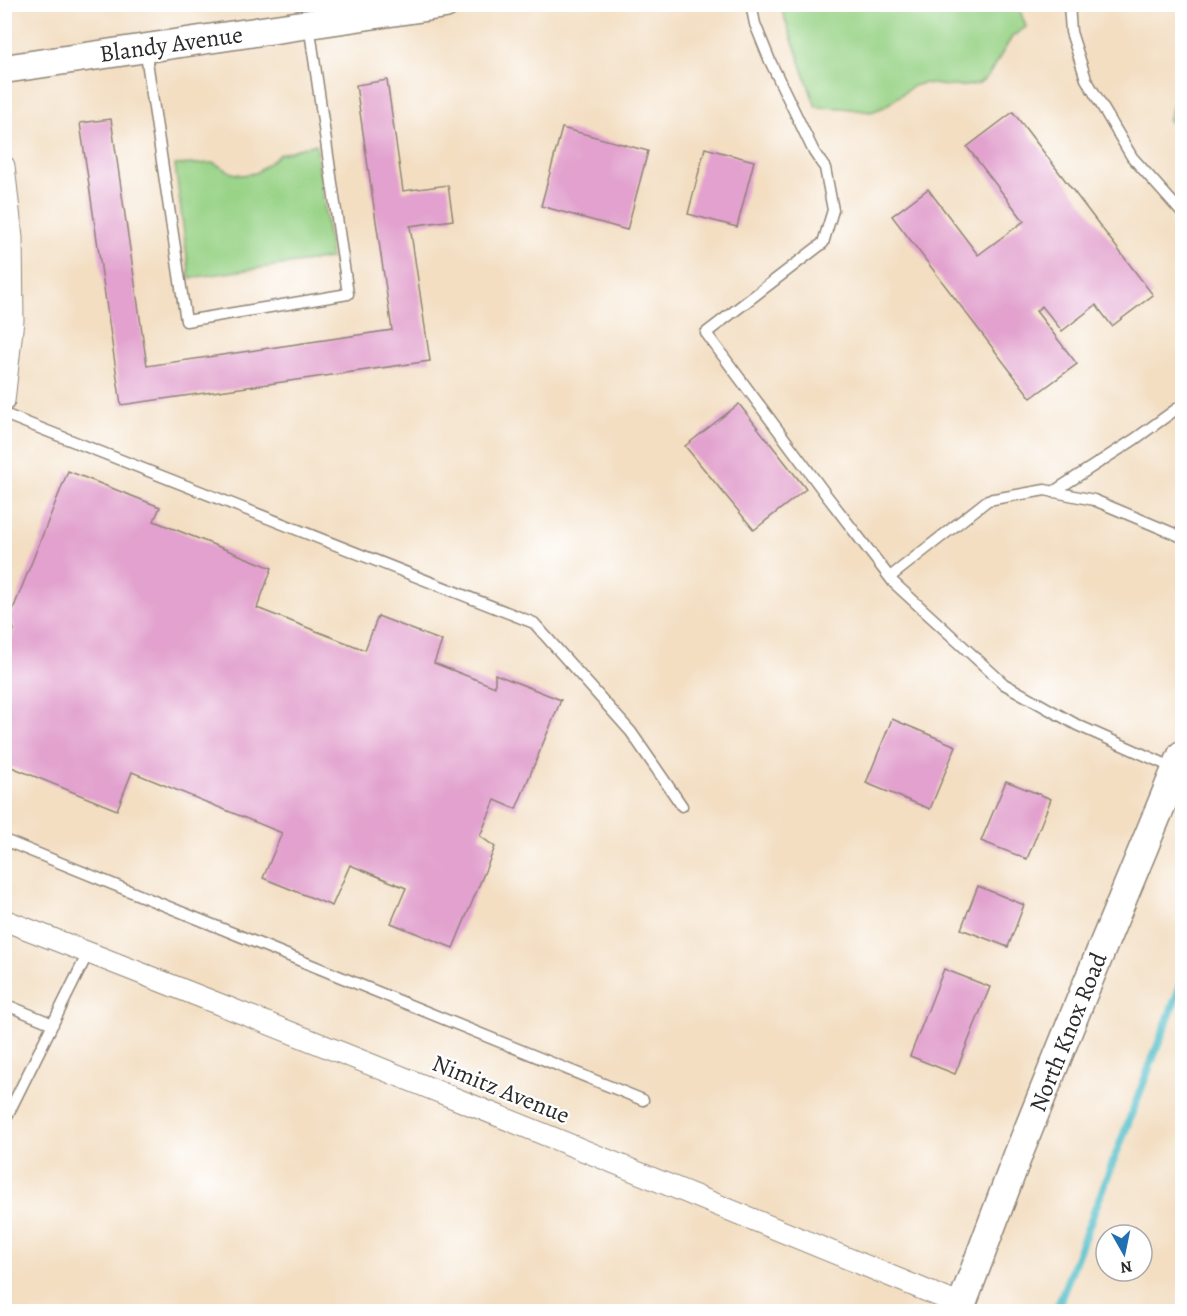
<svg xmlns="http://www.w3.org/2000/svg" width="1187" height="1316" font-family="Alegreya,serif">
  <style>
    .green { fill: #99d387; stroke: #627f59; stroke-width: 1.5 }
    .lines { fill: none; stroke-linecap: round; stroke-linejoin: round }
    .stream { stroke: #51bec9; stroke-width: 8 }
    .building { fill: #e2a1ce }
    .lane-casing { stroke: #8f8476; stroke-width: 13 }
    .street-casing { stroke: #8f8476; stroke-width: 23 }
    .secondary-casing { stroke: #8f8476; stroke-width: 31 }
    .lane { stroke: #fff; stroke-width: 10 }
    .street { stroke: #fff; stroke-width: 21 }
    .secondary { stroke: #fff; stroke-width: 28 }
    .labels { text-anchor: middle; stroke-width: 4.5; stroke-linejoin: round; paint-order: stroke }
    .street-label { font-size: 24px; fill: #2b2b2b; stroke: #fff }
  </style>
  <rect width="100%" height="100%" fill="#fff"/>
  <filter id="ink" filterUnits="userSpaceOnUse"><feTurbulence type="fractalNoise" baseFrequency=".0167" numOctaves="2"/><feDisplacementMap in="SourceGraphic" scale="12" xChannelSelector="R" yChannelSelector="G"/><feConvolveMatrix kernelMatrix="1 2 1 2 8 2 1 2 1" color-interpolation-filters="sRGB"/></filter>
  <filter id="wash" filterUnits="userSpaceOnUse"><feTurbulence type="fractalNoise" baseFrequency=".008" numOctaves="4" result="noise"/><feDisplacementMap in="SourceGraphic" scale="24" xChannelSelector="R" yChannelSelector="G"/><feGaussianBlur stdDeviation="1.35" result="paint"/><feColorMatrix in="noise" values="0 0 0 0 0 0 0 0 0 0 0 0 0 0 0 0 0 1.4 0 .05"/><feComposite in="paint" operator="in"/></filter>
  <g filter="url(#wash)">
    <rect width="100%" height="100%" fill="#f3dec2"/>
    <path class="green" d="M780,5h238l8,22 -14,10 -24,39 -10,8 -13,2h-18l-23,-3 -11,3 -29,21 -13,5 -28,-4 -27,-1z
      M1182,82v55l-14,-17z
      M316,144l15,114 -141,20 -15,-113 39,-2 18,10 10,2 14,-2 24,-19z"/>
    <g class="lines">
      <path class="stream" d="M1056,1311l126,-329"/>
    </g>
    <g id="blocks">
      <path class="building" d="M387,80l16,111 45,-6 5,35 -43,6 20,135 -309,44 -41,-282 31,-4 36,247 245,-36 -36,-245z
        M1013,112l140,183 -41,31 -16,-21 -34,26 -20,-25 -6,5 41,53 -46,34 -139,-182 36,-27 50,66 46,-34 -57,-74z
        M562,128l86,23 -21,79 -86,-24z
        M705,148l49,13 -17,66 -49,-13z
        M739,404l67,85 -52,41 -69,-84z
        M68,471l92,36 -6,14 118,47 -15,40 108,42 13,-34 64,25 -8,22 61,24v-13l66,26 -45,109 -21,-9 -15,36 15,11 -42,101 -62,-25 15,-35 -56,-23 -18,41 -69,-28 19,-45 -150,-61 -15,38 -113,-46v-111l10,-23 -4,-13z
        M892,719l64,27 -26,63 -64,-26z
        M1006,781l45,18 -24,60 -46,-18z
        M978,886l46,19 -16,42 -47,-18z
        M944,969l46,18 -35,87 -45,-18z"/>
    </g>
  </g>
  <g filter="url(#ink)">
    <use href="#blocks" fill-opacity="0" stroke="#8f8476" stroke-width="1.5"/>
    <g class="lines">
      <defs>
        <path id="lane" d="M751,4l4,20 15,37 44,91 11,16 8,42 -10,33 -117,90 121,163 67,87 110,101 73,41 97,43
          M1069,4l2,28 15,47 46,78 50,56
          M145,48l41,273 162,-27 -39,-270
          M4,414l530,209 97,109 51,74
          M1053,492l82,-53 47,-34
          M890,577l98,-77 57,-10 49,10 88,37
          M4,840l639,260
          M4,1004l49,20
          M4,1122l84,-169"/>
        <path id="street" d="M4,166l8,72 1,82 -9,81
          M4,920c321,124 639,254 957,385"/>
        <path id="secondary" d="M4,69l441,-65
          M959,1312l59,-157 65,-161 99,-239"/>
      </defs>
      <use href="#lane" class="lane-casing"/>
      <use href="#street" class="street-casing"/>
      <use href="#secondary" class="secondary-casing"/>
      <use href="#lane" class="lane"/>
      <use href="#street" class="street"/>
      <use href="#secondary" class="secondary"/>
    </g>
  </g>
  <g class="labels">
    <g class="street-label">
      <text transform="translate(171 44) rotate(-8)" y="8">Blandy Avenue</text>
      <text transform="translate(1068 1032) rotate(-68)" y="8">North Knox Road</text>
      <text transform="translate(501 1089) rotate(22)" y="8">Nimitz Avenue</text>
    </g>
  </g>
  <rect width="1187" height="1316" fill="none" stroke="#fff" stroke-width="24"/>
  <g transform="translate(1124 1253) rotate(171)"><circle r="28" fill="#ffffff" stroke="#aaaaaa" stroke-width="1.5"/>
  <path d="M0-4.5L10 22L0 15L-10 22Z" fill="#1f6fb2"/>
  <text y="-9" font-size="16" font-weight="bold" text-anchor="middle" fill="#2b2b2b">N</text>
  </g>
</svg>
